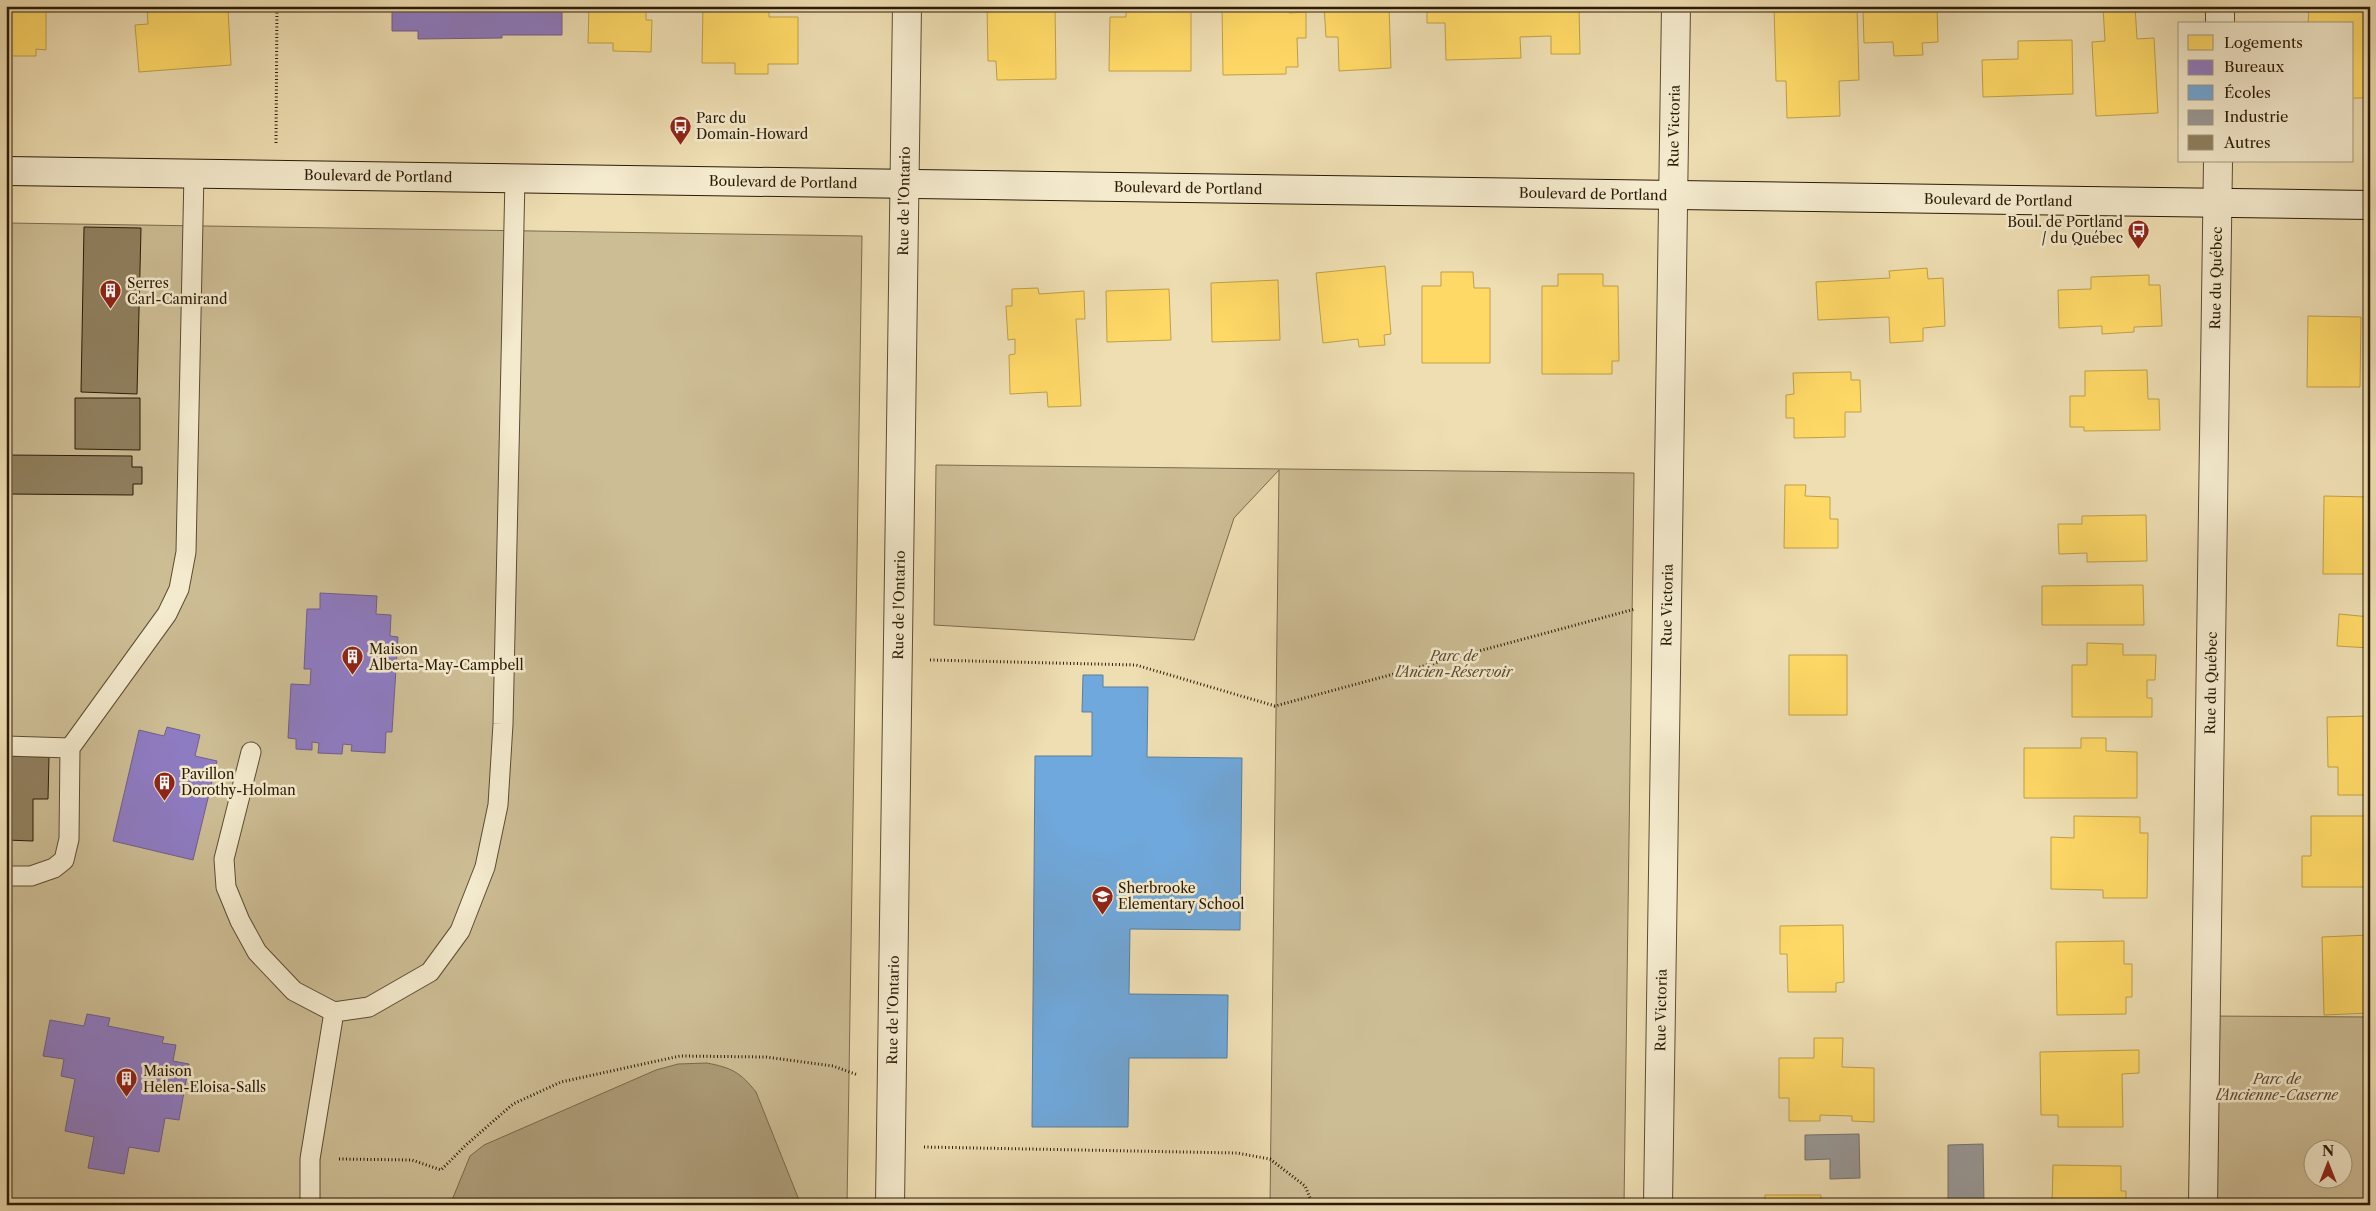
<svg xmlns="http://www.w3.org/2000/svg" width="2376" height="1211" font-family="'Libre Caslon Text',serif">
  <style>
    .green { fill: #cdbd95; stroke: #7c6c4e; fill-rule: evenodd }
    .water { fill: #ac9c78; stroke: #78684a }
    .homes { fill: #ffd966; stroke: #bfa049 }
    .offices { fill: #8e7cc3; stroke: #705f8a }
    .schools { fill: #6fa8dc; stroke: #5b7e9c }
    .industry { fill: #999; stroke: #78736d }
    .building { fill: #90805f; stroke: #2b1b06 }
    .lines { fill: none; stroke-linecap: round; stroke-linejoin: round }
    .service-casing { stroke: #5c4c31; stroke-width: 21 }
    .minor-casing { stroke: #5c4c31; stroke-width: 30 }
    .secondary-casing { stroke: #2b1b06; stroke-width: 30 }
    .path { stroke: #2b1b06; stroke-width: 3; stroke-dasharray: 1 2.5; stroke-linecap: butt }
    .service { stroke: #f4eacd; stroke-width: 19 }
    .minor { stroke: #f4eacd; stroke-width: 28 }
    .secondary { stroke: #f4eacd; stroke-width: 28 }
    .labels { text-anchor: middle; stroke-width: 5; stroke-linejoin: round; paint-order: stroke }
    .poi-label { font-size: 14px; fill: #2b1b06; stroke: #f4eacd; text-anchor: start }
    .street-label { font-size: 14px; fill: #2b1b06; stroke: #f4eacd }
    .park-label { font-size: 14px; font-style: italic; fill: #5c4c31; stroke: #f4eacd }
  </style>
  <rect width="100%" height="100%" fill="#eedeb2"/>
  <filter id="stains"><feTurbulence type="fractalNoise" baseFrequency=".004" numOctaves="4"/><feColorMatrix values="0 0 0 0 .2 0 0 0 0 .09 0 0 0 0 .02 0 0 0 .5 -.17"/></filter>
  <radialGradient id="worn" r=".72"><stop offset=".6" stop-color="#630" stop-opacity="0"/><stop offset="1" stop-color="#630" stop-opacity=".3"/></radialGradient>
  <path class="green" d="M6,223l856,13 -15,969h-841z
    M936,465l698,8 -10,732h-354l9,-735 -45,48 -40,122 -260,-15z
    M2206,1016l164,1v188h-167zM2314,1148h30v30h-30z"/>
  <path class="water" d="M707,1063c25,5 33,9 49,29l45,113h-351l20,-49 14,-11 172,-75 22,-6z"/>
  <path class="homes" d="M147,6h40l1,6 40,-3 3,56 -92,7 -4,-47 13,-1z
    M589,6h57v14h6l-1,32 -38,-1v-8h-25z
    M703,6h66v11h29v47h-30v10h-33v-11h-33z
    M987,6h68l1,73 -59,1 -1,-19h-8z
    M1126,6h60v5h5v60h-82l1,-54h16z
    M1222,6h67v7l17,-1v26h-9l1,29h-12v7l-63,1z
    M1324,6h65l2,62 -52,3 -1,-34h-12z
    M1427,6h152l1,48h-29v-18l-31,1 1,21 -75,2 -1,-37h-18z
    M1774,6h83l2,74 -20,1 1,35 -53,2 -1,-37h-10z
    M1874,6h63l1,36 -16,1 1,12 -29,1 -1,-14 -29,1 -1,-32h11z
    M2135,6l2,33 17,-1 4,75 -62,3 -4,-74 13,-1 -2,-34z
    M6,8h40v42l-10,-1v7h-30z
    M2309,8h61v90h-18v-74h-44z
    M2072,40l1,54 -90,3 -1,-37 36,-1v-18z
    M1385,266l6,68 -7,1 1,10 -26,2 -1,-8 -35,4 -7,-70z
    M1927,268l1,11 15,-1 2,48 -22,2v13l-33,2 -1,-26 -71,3 -2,-38 74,-4 -1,-7z
    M1441,272h32l1,16h16v75h-68v-77h19z
    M1558,274h45v12h15l1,75h-7v13h-70v-88h16z
    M2149,275v10h11l2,41 -28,1v5l-32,2v-8l-43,2 -1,-38 33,-1v-12z
    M1278,280l2,60 -68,2 -1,-59z
    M1038,288l1,6 45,-3 1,28h-9l5,87 -33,1 -1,-15 -37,2 -1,-39 6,-1v-15l-7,1 -2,-34h6v-17z
    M1169,289l2,51 -64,2 -1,-51z
    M2308,316l53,1 -1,70h-53z
    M2147,370l1,29h11l1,31 -76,1v-4h-14v-31h15v-25z
    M1851,372v8h9l1,32h-16v25l-51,1v-20h-8v-23l8,-1 -1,-21z
    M1785,485h21l-1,11 25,1v22h8v29h-54z
    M2324,496l46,1v77h-47z
    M2146,515l1,46 -60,1v-9l-28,1 -1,-30h24v-8z
    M2143,585l1,40h-102v-39z
    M2339,614l31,3v31l-33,-2z
    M2087,643l36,1v11h33l-1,25h-8v18h5v19h-80v-52h15z
    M1789,655h58v60h-58z
    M2370,716v79h-32v-28h-10l-1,-50z
    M2081,738h25v13l31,1v46h-113v-50h57z
    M2074,816l66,1v16h8l-1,65h-44v-8l-52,-1v-52l23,1z
    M2311,816h59v71h-68v-31h9z
    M1843,925l1,57 -8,1v9h-48l-1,-38h-7v-28z
    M2370,935v78l-46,2 -2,-78z
    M2124,941v23h8v33h-6v17l-69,1 -1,-73z
    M1814,1038h29l-1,29 32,1v54l-22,-1v-5l-32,-1v6h-31v-23h-10v-40h35z
    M2139,1050v23l-17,1 1,53h-65v-12h-17l-1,-63z
    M2053,1165l68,1v25h5v14h-74z
    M1765,1195h56v10h-56z"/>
  <path class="offices" d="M392,6h170v29h-60v3l-84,1v-8h-26z
    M320,593l57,3 -1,18 15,1 -1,21 8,1 -6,95h-6l-1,21 -34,-2 1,-6 -9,-1 -1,10 -24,-1 1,-10 -7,-1v8l-16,-1v-10l-8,-1 3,-54 19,1 1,-16h-7l3,-60h13z
    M167,727l33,8 -5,21 22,5 -24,99 -80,-19 26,-111 25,6z
    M87,1014l23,4 -2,8 56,11 -2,6 14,2 -3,16 16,3 -10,56 -14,-2 -6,34 -30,-5 -5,27 -36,-6 6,-31 -29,-6 10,-52 -14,-3 3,-17 -21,-3 7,-36 34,6z"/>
  <path class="schools" d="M1083,675h20v12h45l-1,70 95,1 -2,172 -110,-1 -1,65 99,1 -1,63h-98l-1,69h-96l3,-371h57v-44h-10z"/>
  <path class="industry" d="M1859,1134l1,44 -30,1v-20l-25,1v-25z
    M1983,1144l1,61h-36v-60z"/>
  <path class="building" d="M84,227l57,1 -4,166 -56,-2z
    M75,398h65v52l-65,-1z
    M6,455l126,1v11h10v17h-9v11l-127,-1z
    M6,756l43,1 -1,42h-15v42l-27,-1z"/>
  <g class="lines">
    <defs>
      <path id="service" d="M6,746l64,2
        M251,752l-27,107 2,28 14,34 17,31 37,39 40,21
        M6,876h25l23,-8 10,-8 5,-21 1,-91 97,-134 12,-25 7,-37 8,-379
        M310,1205v-46l24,-147 35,-5 61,-35 30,-41 25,-64 13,-62 5,-81 12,-546"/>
      <path id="minor" d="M2220,24v-18
        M890,1205l17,-1199
        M1658,1205l18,-1199
        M2203,1205l15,-1044"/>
      <path id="secondary" d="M6,171l2364,34"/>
    </defs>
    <use href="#service" class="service-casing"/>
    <use href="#minor" class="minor-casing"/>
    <use href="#secondary" class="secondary-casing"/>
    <path class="path" d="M276,143l1,-137
      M930,660l206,5 139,41 360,-97
      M924,1147l313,6 33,6 35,27 8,19
      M339,1159l73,1 29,10 25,-25 47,-41 48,-22 119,-26 86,1 67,9 25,9"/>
    <use href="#service" class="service"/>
    <use href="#minor" class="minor"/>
    <use href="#secondary" class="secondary"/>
  </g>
  <defs>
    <symbol id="bus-pin" viewBox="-11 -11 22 30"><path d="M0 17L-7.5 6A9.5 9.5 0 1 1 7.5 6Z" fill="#8f2418" stroke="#f4eacd"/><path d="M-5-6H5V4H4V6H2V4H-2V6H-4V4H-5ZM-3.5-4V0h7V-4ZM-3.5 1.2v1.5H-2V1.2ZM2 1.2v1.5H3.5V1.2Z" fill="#fff"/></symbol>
    <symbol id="building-pin" viewBox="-11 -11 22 30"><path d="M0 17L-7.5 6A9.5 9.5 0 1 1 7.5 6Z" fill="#8f2418" stroke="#f4eacd"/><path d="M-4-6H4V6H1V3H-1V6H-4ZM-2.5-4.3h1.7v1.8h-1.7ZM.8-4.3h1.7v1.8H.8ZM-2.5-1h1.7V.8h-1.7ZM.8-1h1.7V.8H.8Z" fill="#fff"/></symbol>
    <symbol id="school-pin" viewBox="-11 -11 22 30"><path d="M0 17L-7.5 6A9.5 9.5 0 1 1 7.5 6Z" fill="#8f2418" stroke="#f4eacd"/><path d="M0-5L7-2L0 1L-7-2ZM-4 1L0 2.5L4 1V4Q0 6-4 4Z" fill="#fff"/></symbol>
  </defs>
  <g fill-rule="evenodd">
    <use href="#bus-pin" x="668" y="114" width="25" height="34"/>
    <use href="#bus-pin" x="2126" y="218" width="25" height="34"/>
    <use href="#building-pin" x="98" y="278" width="25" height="34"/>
    <use href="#building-pin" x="340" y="644" width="25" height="34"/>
    <use href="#building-pin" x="152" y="770" width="25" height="34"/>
    <use href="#school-pin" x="1090" y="884" width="25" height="34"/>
    <use href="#building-pin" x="114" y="1066" width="25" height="34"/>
  </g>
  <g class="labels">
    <g class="poi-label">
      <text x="696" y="123">Parc du<tspan x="696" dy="16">Domain-Howard</tspan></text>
      <text x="2123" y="227" text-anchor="end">Boul. de Portland<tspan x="2123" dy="16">/ du Québec</tspan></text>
      <text x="127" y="288">Serres<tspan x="127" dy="16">Carl-Camirand</tspan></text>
      <text x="369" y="654">Maison<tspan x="369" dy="16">Alberta-May-Campbell</tspan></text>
      <text x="181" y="779">Pavillon<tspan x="181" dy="16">Dorothy-Holman</tspan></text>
      <text x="1118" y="893">Sherbrooke<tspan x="1118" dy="16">Elementary School</tspan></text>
      <text x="143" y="1076">Maison<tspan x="143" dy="16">Helen-Eloisa-Salls</tspan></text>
    </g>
    <g class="street-label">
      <text transform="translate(1674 126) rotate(-89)" y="5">Rue Victoria</text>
      <text transform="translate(378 176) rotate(1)" y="5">Boulevard de Portland</text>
      <text transform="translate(783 182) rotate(1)" y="5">Boulevard de Portland</text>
      <text transform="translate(1188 188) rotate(1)" y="5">Boulevard de Portland</text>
      <text transform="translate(1593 194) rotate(1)" y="5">Boulevard de Portland</text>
      <text transform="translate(1998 200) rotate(1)" y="5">Boulevard de Portland</text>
      <text transform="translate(904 201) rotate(-89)" y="5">Rue de l'Ontario</text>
      <text transform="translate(2216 278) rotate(-89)" y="5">Rue du Québec</text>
      <text transform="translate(899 605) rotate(-89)" y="5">Rue de l'Ontario</text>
      <text transform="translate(1667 605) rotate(-89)" y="5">Rue Victoria</text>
      <text transform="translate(2211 683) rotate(-89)" y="5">Rue du Québec</text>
      <text transform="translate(893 1010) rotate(-89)" y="5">Rue de l'Ontario</text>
      <text transform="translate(1661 1010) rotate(-89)" y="5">Rue Victoria</text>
    </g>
    <g class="park-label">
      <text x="1454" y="661">Parc de<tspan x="1454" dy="16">l'Ancien-Réservoir</tspan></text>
      <text x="2277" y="1084">Parc de<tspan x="2277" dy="16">l'Ancienne-Caserne</tspan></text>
    </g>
  </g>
  <rect width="2376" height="1211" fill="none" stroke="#eedeb2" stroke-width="25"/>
  <rect x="8" y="8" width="2361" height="1196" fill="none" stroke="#2b1b06" stroke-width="2.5"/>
  <rect x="12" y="12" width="2351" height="1186" fill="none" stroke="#2b1b06"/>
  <rect x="2178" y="22" width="175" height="140" fill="#f4eacd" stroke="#a4977d"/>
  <rect x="2188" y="35" width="25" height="15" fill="#ffd966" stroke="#a4977d"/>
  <text x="2224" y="48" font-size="15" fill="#2b1b06">Logements</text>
  <rect x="2188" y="60" width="25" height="15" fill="#8e7cc3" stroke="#a4977d"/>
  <text x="2224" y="72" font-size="15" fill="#2b1b06">Bureaux</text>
  <rect x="2188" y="85" width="25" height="15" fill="#6fa8dc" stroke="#a4977d"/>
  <text x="2224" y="98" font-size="15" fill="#2b1b06">Écoles</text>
  <rect x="2188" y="110" width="25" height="15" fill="#999999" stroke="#a4977d"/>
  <text x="2224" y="122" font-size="15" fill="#2b1b06">Industrie</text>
  <rect x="2188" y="135" width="25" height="15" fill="#90805f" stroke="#a4977d"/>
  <text x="2224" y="148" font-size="15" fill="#2b1b06">Autres</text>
  <g transform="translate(2328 1164)"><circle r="24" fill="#f4eacd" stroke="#a4977d"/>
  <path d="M0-4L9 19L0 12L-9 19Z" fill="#8f2418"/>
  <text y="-8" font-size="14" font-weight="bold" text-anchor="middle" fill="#2b1b06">N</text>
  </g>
  <rect width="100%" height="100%" filter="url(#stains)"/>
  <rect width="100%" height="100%" fill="url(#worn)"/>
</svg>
